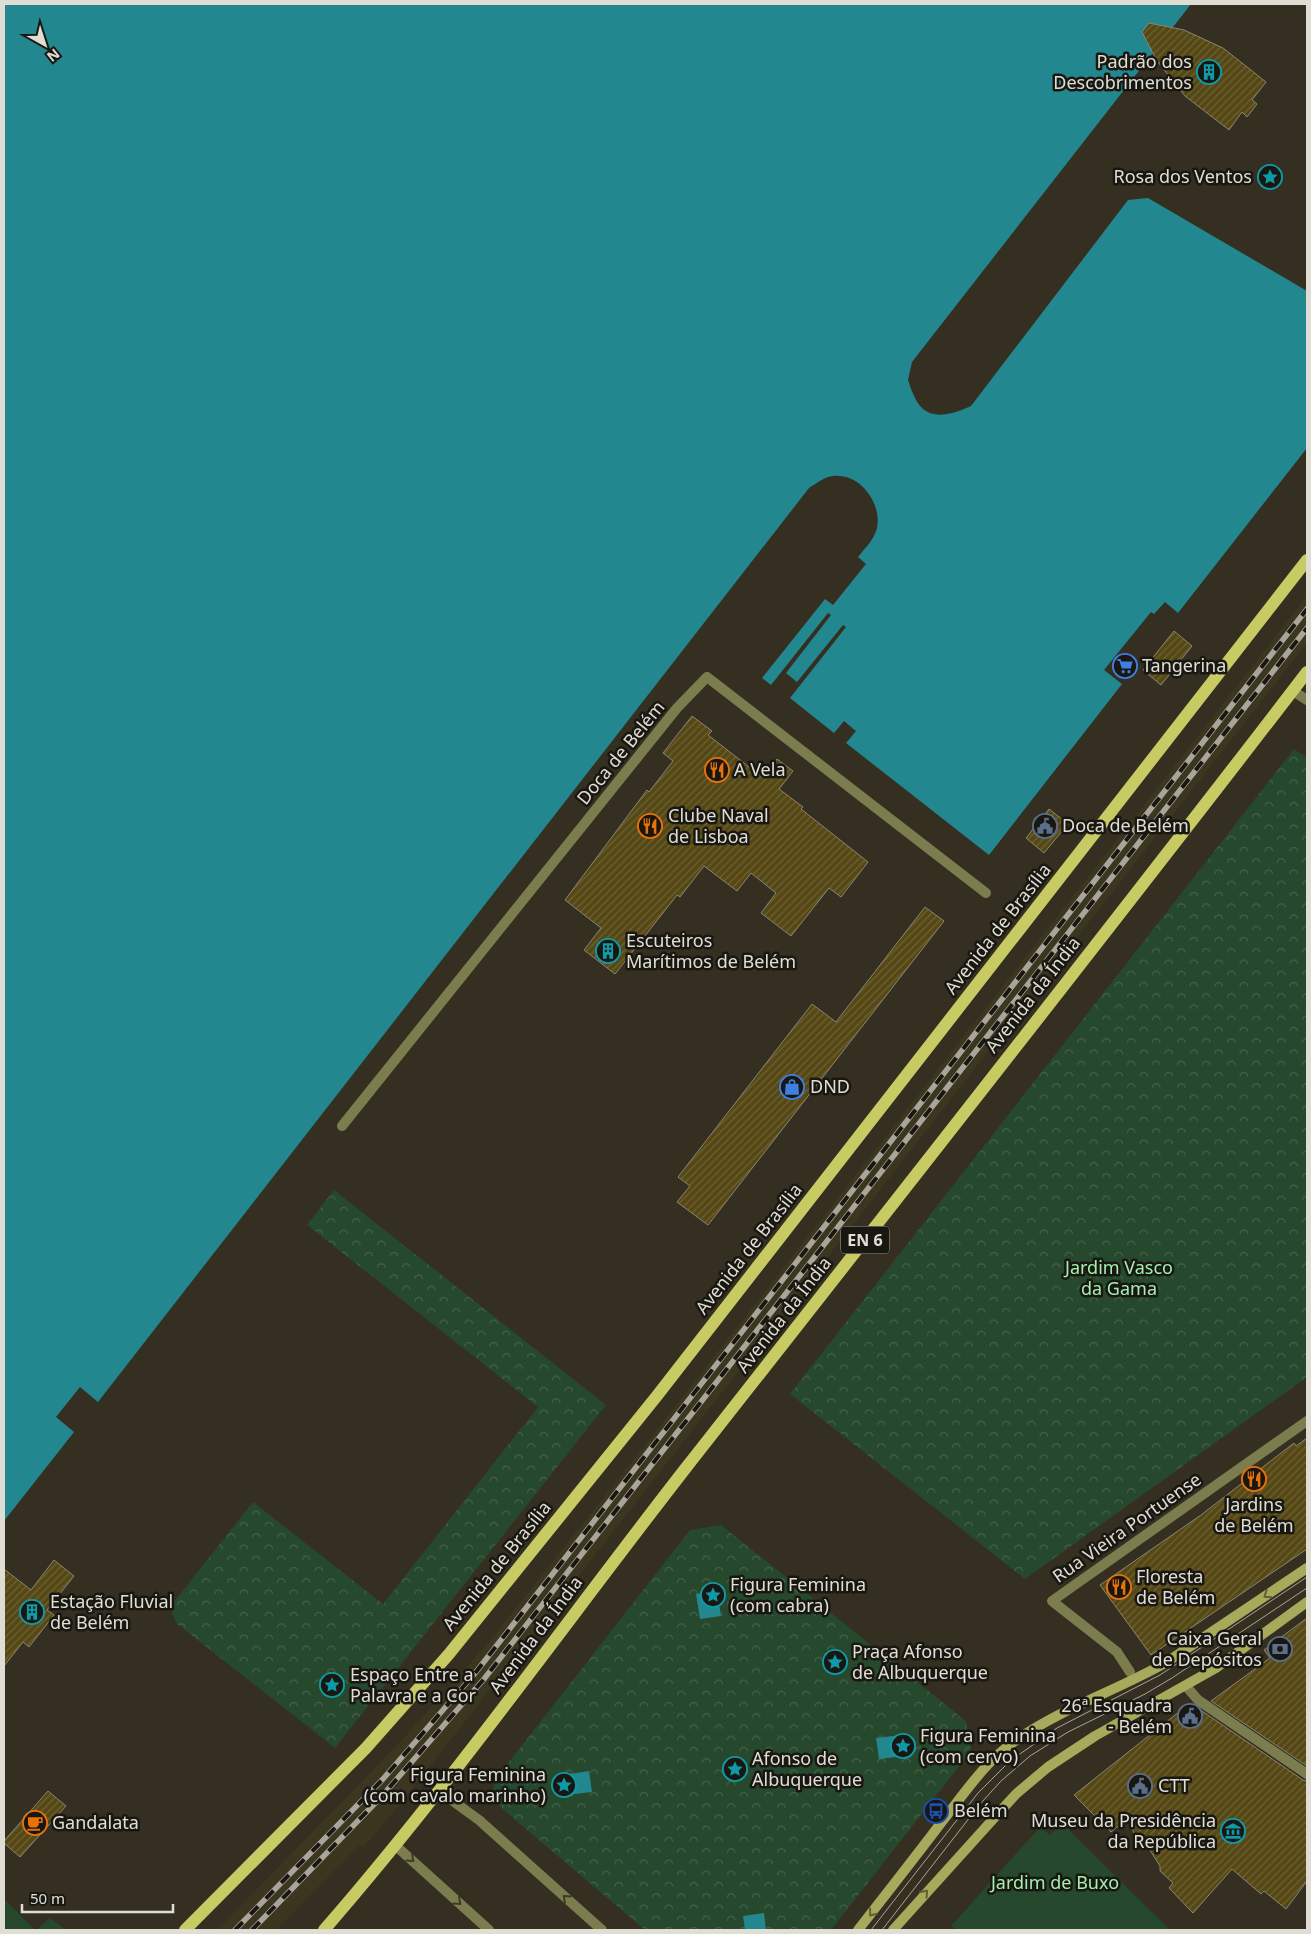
<svg xmlns="http://www.w3.org/2000/svg" width="1311" height="1934" font-family="'Noto Sans',sans-serif">
  <style>
    .built { fill: #3c3620 }
    .park { fill: url(#park-crowns) }
    .garden { fill: #26482c }
    .water { fill: #238790 }
    .building { fill: url(#building-hatch); stroke: #8a8573 }
    .lines { fill: none; stroke-linecap: round; stroke-linejoin: round }
    .street { stroke: #7c7d4e; stroke-width: 10 }
    .secondary { stroke: #a7a95b; stroke-width: 10 }
    .primary { stroke: #c8ca64; stroke-width: 12 }
    .tram { stroke: #a8a599; stroke-width: 1 }
    .rail-casing { stroke: #a8a599; stroke-width: 5.5 }
    .rail { stroke: #191711; stroke-width: 4; stroke-dasharray: 11; stroke-linecap: butt }
    .oneway { stroke: #606036 }
    .oneway2 { stroke: #3c3b26 }
    .labels { text-anchor: middle; stroke-width: 5; stroke-linejoin: round; paint-order: stroke }
    .shield { fill: #191711; stroke: #a4a29a; stroke-width: 1 }
    .shield-label { font-size: 16px; font-weight: bold; fill: #e0ded4 }
    .poi-label { font-size: 18px; fill: #e0ded4; stroke: #191711; text-anchor: start }
    .street-label { font-size: 18px; fill: #e0ded4; stroke: #191711 }
    .park-label { font-size: 18px; fill: #a3f0ae; stroke: #191711 }
  </style>
  <defs>
    <pattern id="park-crowns" width="20" height="18" patternUnits="userSpaceOnUse" patternTransform="scale(1.25)"><rect width="20" height="18" fill="#26482c"/><path d="M2 6a3 3 0 1 1 6 0M12 15a3 3 0 1 1 6 0" fill="none" stroke="#45624a"/></pattern>
    <pattern id="building-hatch" width="6" height="6" patternUnits="userSpaceOnUse" patternTransform="scale(1.25)"><rect width="6" height="6" fill="#554815"/><path d="M-1 1l2-2M0 6l6-6M5 7l2-2" fill="none" stroke="#6d6236"/></pattern>
  </defs>
  <rect width="100%" height="100%" fill="#342f20"/>
  <path class="built" d="M1307,596v47l-897,1149 -47,56 -3,-3 -84,85h-59l185,-190 86,-97 154,-194z"/>
  <path class="park" d="M1294,749l13,9v619l-282,202 -235,-185z
    M334,1190l272,215 -271,343 -159,-125 -4,-10 1,-10 80,-101 130,102 155,-197 -231,-182z
    M721,1525l245,196 5,30 -140,179h-186l-145,-123c-6,-9 -8,-17 -5,-27l195,-250z"/>
  <path class="garden" d="M1062,1823l108,107h-214l-5,-4 89,-99 10,8z
    M4,1899l31,31h-31z
    M50,1918l16,12h-30z"/>
  <path class="water" d="M4,4h1187l-279,358 -4,18c3,9 7,21 14,28 14,13 35,4 49,-2l157,-206 20,-2 159,93v157l-129,165 -13,-11 -11,12 -3,-2 -47,58 18,14 -133,171 -143,-112 10,-12 -12,-10 -10,12 -44,-35 56,-71 -3,-2 -46,57 -11,-9 45,-58 -3,-2 -57,72 -9,-7 63,-79 8,6 33,-41 -8,-7c7,-9 16,-17 19,-29 5,-25 -17,-55 -44,-52 -9,1 -16,7 -24,12l-711,914 -18,-15 -24,30 18,15 -70,89z
    M717,1591l4,25 -21,3 -4,-25z
    M901,1735l3,21 -25,3 -3,-21z
    M589,1771l3,21 -26,3 -3,-20z
    M764,1913l2,17h-21l-2,-14z"/>
  <path class="building" d="M1149,23l35,7 39,18 43,34 -14,18 5,4 -10,13 -5,-5 -13,18 -44,-34 -28,-35 -15,-29z
    M1174,631l18,15 -31,39 -18,-15z
    M692,716l20,15 -4,4 54,42 15,-18 16,12 -14,18 24,18 -2,2 67,53 -27,35 -12,-9 -38,48 -30,-23 15,-20 -25,-20 -14,18 -33,-25 -24,31 -3,-2 -62,79 -31,-24 17,-22 -36,-28 82,-110 2,2 24,-31 -10,-8z
    M1049,809l19,15 -24,29 -18,-15z
    M925,907l19,14 -236,304 -31,-23 13,-16 -12,-9 134,-173 24,18z
    M1307,1438v111l-156,106 -51,-70 101,-70 93,-72 2,3z
    M54,1560l20,16 -27,34 7,5 -11,14 -14,18 -6,-5 -19,24v-97l27,21z
    M1307,1618v148l-96,-65 59,-43 -6,-8z
    M1192,1707l7,2 104,71 4,1v100l-21,28 -22,-18 -3,3 -29,-25 -39,44 -24,-25 4,-5 -13,-12v-5l-12,-19 -11,-3 -8,-27 -18,15 -37,-37 105,-83z
    M48,1791l18,15 -46,51 -16,-14v-2z"/>
  <g class="lines">
    <path class="street" d="M1293,691l14,9
      M342,1126l335,-418 30,-31 279,216
      M1130,1672l-13,-20 -65,-51 255,-180
      M1186,1686l12,14 109,74
      M439,1791l40,29 123,110
      M396,1846l93,84"/>
    <path class="secondary" d="M858,1930c29,-37 58,-74 86,-111 22,-28 42,-58 71,-78 47,-33 103,-51 152,-79l140,-94
      M893,1930l102,-113 21,-23 32,-27 47,-31 121,-68 91,-66"/>
    <path class="primary" d="M185,1930l181,-182 83,-94 207,-257 651,-837
      M324,1930c128,-147 241,-307 361,-461 208,-265 417,-530 622,-797"/>
    <path class="tram" d="M871,1930l107,-137 32,-32 47,-33 103,-53 147,-98
      M882,1930l99,-127 20,-22 29,-25 38,-24 77,-38 27,-16 135,-90"/>
    <defs>
      <path id="rail" d="M235,1930l148,-151 93,-107 831,-1063
        M252,1930l130,-134 102,-117 823,-1051"/>
    </defs>
    <use href="#rail" class="rail-casing"/>
    <use href="#rail" class="rail"/>
  </g>
  <defs><path id="oneway-chevron" d="M-2-3.5L2.5 0L-2 3.5" fill="none" stroke-width="1.6" stroke-linecap="round" stroke-linejoin="round" transform="scale(1.25)"/></defs>
  <g class="oneway">
    <use href="#oneway-chevron" transform="translate(1267 1595) rotate(146)"/>
    <use href="#oneway-chevron" transform="translate(925 1893) rotate(-48)"/>
    <use href="#oneway-chevron" transform="translate(872 1913) rotate(128)"/>
  </g>
  <g class="oneway2">
    <use href="#oneway-chevron" transform="translate(411 1859) rotate(42)"/>
    <use href="#oneway-chevron" transform="translate(566 1898) rotate(-138)"/>
    <use href="#oneway-chevron" transform="translate(458 1902) rotate(42)"/>
  </g>
  <defs>
    <symbol id="building-ring" viewBox="-11 -11 22 22"><circle r="9.5" fill="#191711" stroke="#0f9aa8" stroke-width="1.5"/><path d="M-4-6H4V6H1V3H-1V6H-4ZM-2.5-4.3h1.7v1.8h-1.7ZM.8-4.3h1.7v1.8H.8ZM-2.5-1h1.7V.8h-1.7ZM.8-1h1.7V.8H.8Z" fill="#0f9aa8"/></symbol>
    <symbol id="sight-ring" viewBox="-11 -11 22 22"><circle r="9.5" fill="#191711" stroke="#0f9aa8" stroke-width="1.5"/><path d="M0-6L1.8-2.2L6-1.7L2.9 1.2L3.7 5.4L0 3.3L-3.7 5.4L-2.9 1.2L-6-1.7L-1.8-2.2Z" fill="#0f9aa8"/></symbol>
    <symbol id="supermarket-ring" viewBox="-11 -11 22 22"><circle r="9.5" fill="#191711" stroke="#3f7fe0" stroke-width="1.5"/><path d="M-6-5.5h2.5l.6 2H6L4.5 2H-2.5L-4.4-4H-6ZM-1.5 3.2a1.3 1.3 0 1 0 .1 0ZM3 3.2a1.3 1.3 0 1 0 .1 0Z" fill="#3f7fe0"/></symbol>
    <symbol id="restaurant-ring" viewBox="-11 -11 22 22"><circle r="9.5" fill="#191711" stroke="#e8710a" stroke-width="1.5"/><path d="M-5-6h1v4h1v-4h1v4h1v-4h1v5L-1.5 .5V6h-2V.5L-5-1ZM5-6V6H3V1.5H1.5Q1.5-4 5-6Z" fill="#e8710a"/></symbol>
    <symbol id="civic-ring" viewBox="-11 -11 22 22"><circle r="9.5" fill="#191711" stroke="#5c6f8a" stroke-width="1.5"/><path d="M-.6-6.5H3V-4.5H.6V-3L4-1V1h2V6H-6V1h2V-1L-.6-3ZM-1.2 2.5V6h2.4V2.5Z" fill="#5c6f8a"/></symbol>
    <symbol id="shop-ring" viewBox="-11 -11 22 22"><circle r="9.5" fill="#191711" stroke="#3f7fe0" stroke-width="1.5"/><path d="M-5-2.5h2.3a2.7 3.5 0 0 1 5.4 0H5L5.5 6h-11ZM-1.5-2.5h3a1.5 2.3 0 0 0-3 0Z" fill="#3f7fe0"/></symbol>
    <symbol id="bank-ring" viewBox="-11 -11 22 22"><circle r="9.5" fill="#191711" stroke="#5c6f8a" stroke-width="1.5"/><path d="M-6-4H6V4H-6ZM0-2.3a2.3 2.3 0 1 0 0 4.6a2.3 2.3 0 1 0 0-4.6Z" fill="#5c6f8a"/></symbol>
    <symbol id="bus-ring" viewBox="-11 -11 22 22"><circle r="9.5" fill="#191711" stroke="#1a4fb4" stroke-width="1.5"/><path d="M-5-6H5V4H4V6H2V4H-2V6H-4V4H-5ZM-3.5-4V0h7V-4ZM-3.5 1.2v1.5H-2V1.2ZM2 1.2v1.5H3.5V1.2Z" fill="#1a4fb4"/></symbol>
    <symbol id="cafe-ring" viewBox="-11 -11 22 22"><circle r="9.5" fill="#191711" stroke="#e8710a" stroke-width="1.5"/><path d="M-5.5-4.5H6V0H3Q3 3.5 0 3.5H-2.5Q-5.5 3.5-5.5 0ZM3-3.2v2h1.7v-2ZM-6 4.5H4V6H-6Z" fill="#e8710a"/></symbol>
    <symbol id="museum-ring" viewBox="-11 -11 22 22"><circle r="9.5" fill="#191711" stroke="#0f9aa8" stroke-width="1.5"/><path d="M0-6L6-3V-2H-6V-3ZM-5-1h2V3h-2ZM-1-1h2V3h-2ZM3-1h2V3H3ZM-6 4H6V6H-6Z" fill="#0f9aa8"/></symbol>
  </defs>
  <g fill-rule="evenodd">
    <use href="#building-ring" x="1195" y="58" width="28" height="28"/>
    <use href="#sight-ring" x="1256" y="163" width="28" height="28"/>
    <use href="#supermarket-ring" x="1111" y="652" width="28" height="28"/>
    <use href="#restaurant-ring" x="703" y="756" width="28" height="28"/>
    <use href="#restaurant-ring" x="636" y="812" width="28" height="28"/>
    <use href="#civic-ring" x="1031" y="812" width="28" height="28"/>
    <use href="#building-ring" x="594" y="937" width="28" height="28"/>
    <use href="#shop-ring" x="778" y="1073" width="28" height="28"/>
    <use href="#restaurant-ring" x="1240" y="1465" width="28" height="28"/>
    <use href="#restaurant-ring" x="1105" y="1573" width="28" height="28"/>
    <use href="#sight-ring" x="699" y="1581" width="28" height="28"/>
    <use href="#building-ring" x="18" y="1598" width="28" height="28"/>
    <use href="#bank-ring" x="1266" y="1635" width="28" height="28"/>
    <use href="#sight-ring" x="821" y="1648" width="28" height="28"/>
    <use href="#sight-ring" x="318" y="1671" width="28" height="28"/>
    <use href="#civic-ring" x="1176" y="1702" width="28" height="28"/>
    <use href="#sight-ring" x="889" y="1732" width="28" height="28"/>
    <use href="#sight-ring" x="721" y="1755" width="28" height="28"/>
    <use href="#sight-ring" x="550" y="1771" width="28" height="28"/>
    <use href="#civic-ring" x="1126" y="1772" width="28" height="28"/>
    <use href="#bus-ring" x="922" y="1797" width="28" height="28"/>
    <use href="#cafe-ring" x="21" y="1809" width="28" height="28"/>
    <use href="#museum-ring" x="1219" y="1817" width="28" height="28"/>
  </g>
  <g class="labels">
    <rect class="shield" x="841" y="1226.5" width="48" height="27" rx="4"/>
    <g class="shield-label">
      <text x="865" y="1246">EN 6</text>
    </g>
    <g class="poi-label">
      <text x="1192" y="68" text-anchor="end">Padrão dos<tspan x="1192" dy="21">Descobrimentos</tspan></text>
      <text x="1252" y="183" text-anchor="end">Rosa dos Ventos</text>
      <text x="1142" y="672">Tangerina</text>
      <text x="734" y="776">A Vela</text>
      <text x="668" y="822">Clube Naval<tspan x="668" dy="21">de Lisboa</tspan></text>
      <text x="1062" y="832">Doca de Belém</text>
      <text x="626" y="947">Escuteiros<tspan x="626" dy="21">Marítimos de Belém</tspan></text>
      <text x="810" y="1093">DND</text>
      <text x="1254" y="1511" text-anchor="middle">Jardins<tspan x="1254" dy="21">de Belém</tspan></text>
      <text x="1136" y="1583">Floresta<tspan x="1136" dy="21">de Belém</tspan></text>
      <text x="730" y="1591">Figura Feminina<tspan x="730" dy="21">(com cabra)</tspan></text>
      <text x="50" y="1608">Estação Fluvial<tspan x="50" dy="21">de Belém</tspan></text>
      <text x="1262" y="1645" text-anchor="end">Caixa Geral<tspan x="1262" dy="21">de Depósitos</tspan></text>
      <text x="852" y="1658">Praça Afonso<tspan x="852" dy="21">de Albuquerque</tspan></text>
      <text x="350" y="1681">Espaço Entre a<tspan x="350" dy="21">Palavra e a Cor</tspan></text>
      <text x="1172" y="1712" text-anchor="end">26ª Esquadra<tspan x="1172" dy="21">- Belém</tspan></text>
      <text x="920" y="1742">Figura Feminina<tspan x="920" dy="21">(com cervo)</tspan></text>
      <text x="752" y="1765">Afonso de<tspan x="752" dy="21">Albuquerque</tspan></text>
      <text x="546" y="1781" text-anchor="end">Figura Feminina<tspan x="546" dy="21">(com cavalo marinho)</tspan></text>
      <text x="1158" y="1792">CTT</text>
      <text x="954" y="1817">Belém</text>
      <text x="1216" y="1827" text-anchor="end">Museu da Presidência<tspan x="1216" dy="21">da República</tspan></text>
      <text x="52" y="1829">Gandalata</text>
    </g>
    <g class="street-label">
      <text transform="translate(621 753) rotate(-51)" y="6">Doca de Belém</text>
      <text transform="translate(998 929) rotate(-52)" y="6">Avenida de Brasília</text>
      <text transform="translate(1033 995) rotate(-52)" y="6">Avenida da Índia</text>
      <text transform="translate(749 1249) rotate(-52)" y="6">Avenida de Brasília</text>
      <text transform="translate(784 1315) rotate(-52)" y="6">Avenida da Índia</text>
      <text transform="translate(1127 1528) rotate(-35)" y="6">Rua Vieira Portuense</text>
      <text transform="translate(497 1566) rotate(-51)" y="6">Avenida de Brasília</text>
      <text transform="translate(536 1635) rotate(-53)" y="6">Avenida da Índia</text>
    </g>
    <g class="park-label">
      <text x="1119" y="1274">Jardim Vasco<tspan x="1119" dy="21">da Gama</tspan></text>
      <text x="1055" y="1889">Jardim de Buxo</text>
    </g>
  </g>
  <rect width="1311" height="1934" fill="none" stroke="#e0ded4" stroke-width="10"/>
  <g transform="translate(45 45) rotate(141)" stroke="#191711" stroke-width="4" paint-order="stroke">
  <path d="M0-4L9 19L0 12L-9 19Z" fill="#e0ded4"/>
  <text y="-8" font-size="14" font-weight="bold" text-anchor="middle" fill="#e0ded4">N</text>
  </g>
  <path d="M22 1904v8h151v-8" fill="none" stroke="#e0ded4" stroke-width="2.5"/>
  <text x="30" y="1904" font-size="15" fill="#e0ded4" stroke="#191711" stroke-width="4" paint-order="stroke">50 m</text>
</svg>
